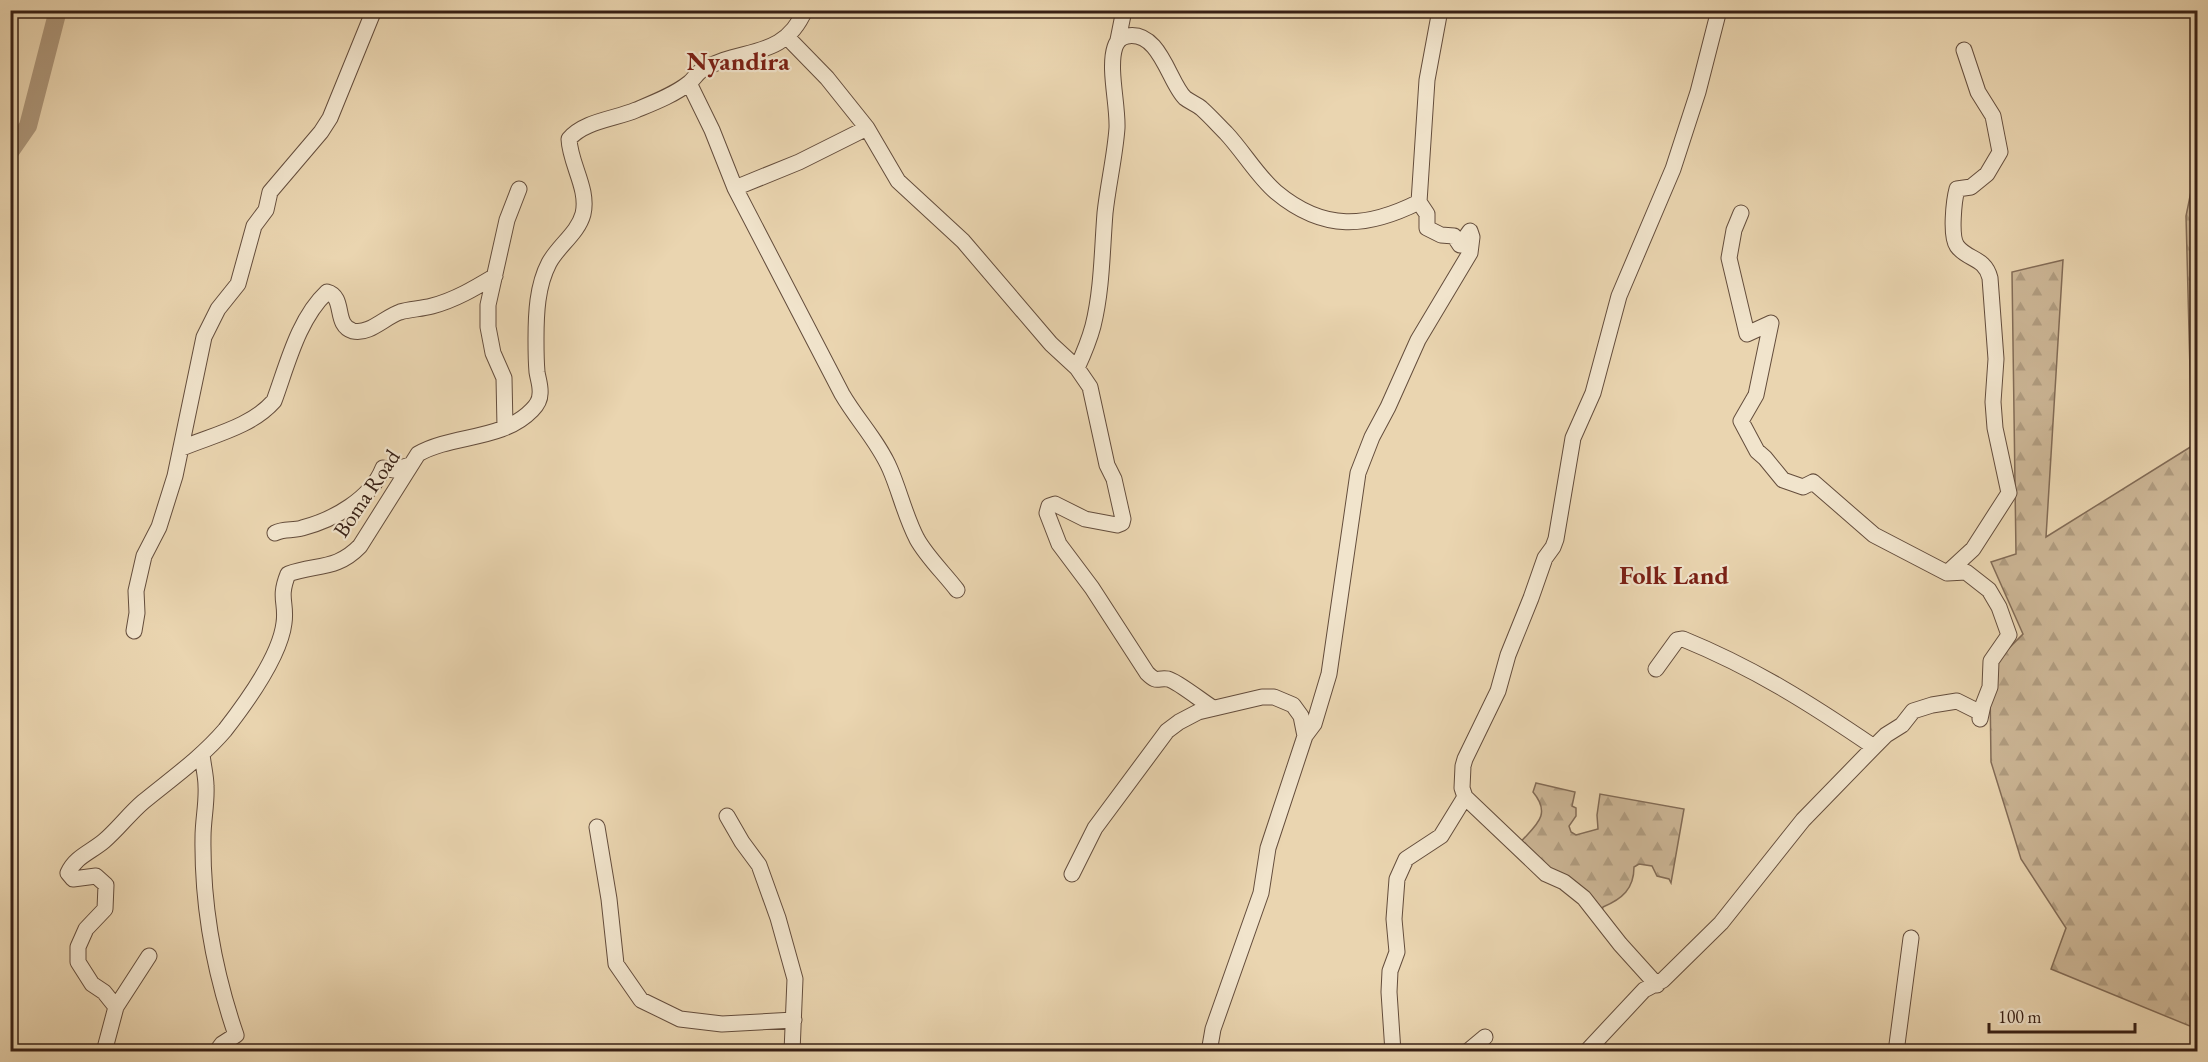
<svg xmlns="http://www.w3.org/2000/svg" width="2208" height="1062" font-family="'EB Garamond',serif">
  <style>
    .forest { fill: url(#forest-firs); stroke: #826b56; stroke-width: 1.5 }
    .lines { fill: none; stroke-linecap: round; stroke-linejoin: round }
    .river { stroke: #ad977b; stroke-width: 18 }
    .minor-casing { stroke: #644d3c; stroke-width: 17 }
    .minor { stroke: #f1e4cc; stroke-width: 15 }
    .labels { text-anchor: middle; stroke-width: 4.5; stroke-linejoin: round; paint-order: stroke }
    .street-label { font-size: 22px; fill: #382015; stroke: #f1e4cc }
    .quarter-label { font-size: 26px; font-weight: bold; fill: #7a1f14; stroke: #f1e4cc }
  </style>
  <defs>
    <pattern id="forest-firs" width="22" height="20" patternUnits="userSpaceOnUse" patternTransform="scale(1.5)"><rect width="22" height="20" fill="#ccb696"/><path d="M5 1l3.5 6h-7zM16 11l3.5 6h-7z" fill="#b09c80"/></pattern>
  </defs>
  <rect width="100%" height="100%" fill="#ead5b0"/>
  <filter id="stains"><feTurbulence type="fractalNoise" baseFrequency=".00333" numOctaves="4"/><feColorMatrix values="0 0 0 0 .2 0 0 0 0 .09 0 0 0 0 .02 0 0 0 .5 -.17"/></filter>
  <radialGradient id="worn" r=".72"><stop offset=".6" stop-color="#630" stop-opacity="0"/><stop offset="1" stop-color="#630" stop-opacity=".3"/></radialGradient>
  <path class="forest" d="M2197,162v867l-146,-60 15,-41 -45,-69 -30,-97 -1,-75 8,-28 25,-25 -32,-72 25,-8 -4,-282 51,-12 -17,277 146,-91 -6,-230z
    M1536,783l39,9 -3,14 4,2v8l-7,10 2,6 5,3 22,-6 -1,-14 3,-21 84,15 -13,74 -2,-4 -12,-3 -5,-10 -13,-2 -5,3c0,22 -12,32 -31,40l-3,11 -82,-73c16,-19 35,-29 15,-53z"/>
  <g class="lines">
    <path class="river" d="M10,152l18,-26 30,-116"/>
    <defs>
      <path id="minor" d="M788,38l39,40 40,50 31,53 65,60 88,103 26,24 13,19 17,78 7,14 9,40 -1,4 -5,2 -32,-6 -30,-15 -6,2 -2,7 12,31 33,44 55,85c11,11 10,4 21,6 9,2 35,23 45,29
        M1118,40l6,-30
        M689,83l23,47 23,58 107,206c15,26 36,47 48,75 10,23 15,47 27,70 10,18 27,34 40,51
        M735,188l64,-26 68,-34
        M1741,213l-7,17 -5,28 18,76 24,-11 -15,72 -15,26 16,30 8,7 18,22 20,7 10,-5 61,53 73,38 19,-1 23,18 10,17 10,28 -18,26 -1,26 -7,18 -3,14
        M1077,368c6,-13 12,-27 16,-42 9,-36 9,-75 12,-113 3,-28 10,-57 12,-85 1,-23 -9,-60 -2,-81 2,-6 6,-10 12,-11 33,-6 42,47 58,62 5,4 11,6 16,10 9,8 17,17 25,25 17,18 32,44 50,59 48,40 91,36 143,10
        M505,427l-1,-49 -11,-25 -5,-26v-22l19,-85 12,-31
        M182,448c31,-13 69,-21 92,-47 13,-35 24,-82 53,-109 19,5 6,33 26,39 16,4 32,-14 47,-19 10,-3 21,-3 32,-6 23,-6 43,-18 63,-30
        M275,533c9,-5 18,-2 27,-5 31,-8 69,-29 81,-60l11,2 16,-5
        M1947,573l26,-24 36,-56 -14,-65 -2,-26 3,-43 -6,-81c-5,-21 -23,-18 -33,-32 -7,-10 -3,-46 0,-57l14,-2 16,-13 13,-22 -7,-36 -15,-24 -14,-42
        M134,631l3,-18 -1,-22 8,-35 15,-29 16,-51 29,-139 14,-28 20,-25 16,-58 12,-16 4,-18 51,-60 9,-14 44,-108
        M1656,669l21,-29 6,-1c71,29 128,65 191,108
        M1305,736l9,-12 15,-50 29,-201 14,-36 16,-30 30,-67 52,-87 2,-16 -2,-6 -10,14 -6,-9 -13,-1 -14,-7v-14l-8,-12 8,-122 13,-70
        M202,754c1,11 4,22 4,32 1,17 -3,34 -3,51 -1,67 11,134 33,198l-14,9 -6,8
        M1465,797l81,77 18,8 20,16 36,46 37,41
        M727,816l15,26 17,23 19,53 17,61 -3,73
        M597,827l12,72 7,65 25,36 39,19 42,5 72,-4
        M1072,874l23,-46 72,-97 12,-9 19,-10 64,-15h12l19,8 8,11 4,20 -37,112 -7,45 -48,136 -4,23
        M116,1007l33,-51
        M104,1052l12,-45 -12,-15 -12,-8 -14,-22v-15l8,-18 19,-20 1,-24 -10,-9 -23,3 -5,-6c7,-16 23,-21 36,-32 14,-12 25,-27 39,-39 28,-23 58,-44 82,-72 21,-27 55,-73 59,-107 3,-21 -6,-24 4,-49 29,-10 49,-4 72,-28l58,-92c35,-20 84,-13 114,-44 4,-4 8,-10 8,-16 1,-7 -2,-15 -3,-22 -1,-11 -1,-22 -1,-33 0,-25 1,-53 13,-76 9,-17 29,-30 34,-49 6,-25 -13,-50 -14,-75 15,-18 46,-20 67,-29 17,-7 38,-15 53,-27 5,-4 8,-10 13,-13 40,-24 81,-9 103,-60
        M1393,1052l-4,-60 1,-21 7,-19 -3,-33 3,-40 9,-20 35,-23 24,-39 -3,-9 1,-22 2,-7 33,-68 10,-36 23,-57 14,-40 8,-11 3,-8 17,-101 20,-45 26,-97 54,-127 25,-77 21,-82
        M1467,1052l18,-15
        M1586,1052l58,-62 19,-10 58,-57 82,-103 71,-73 12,-12 16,-10 11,-14 19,-6 25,-4 24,12
        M1896,1052l15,-114"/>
    </defs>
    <use href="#minor" class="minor-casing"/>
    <use href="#minor" class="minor"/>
  </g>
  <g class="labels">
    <g class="street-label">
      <text transform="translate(366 493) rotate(-56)" y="8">Boma Road</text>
    </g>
    <g class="quarter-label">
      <text x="738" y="70">Nyandira</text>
      <text x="1674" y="584">Folk Land</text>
    </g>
  </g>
  <rect width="2208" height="1062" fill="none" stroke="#ead5b0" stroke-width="36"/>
  <rect x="12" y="12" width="2184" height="1038" fill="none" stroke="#382015" stroke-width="3"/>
  <rect x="18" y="18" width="2172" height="1026" fill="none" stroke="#382015" stroke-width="1.5"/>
  <path d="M1989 1023v9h146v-9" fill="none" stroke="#382015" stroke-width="3"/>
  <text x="1998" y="1023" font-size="18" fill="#382015" stroke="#f1e4cc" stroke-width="4.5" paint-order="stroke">100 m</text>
  <rect width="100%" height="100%" filter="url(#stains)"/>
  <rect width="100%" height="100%" fill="url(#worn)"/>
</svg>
